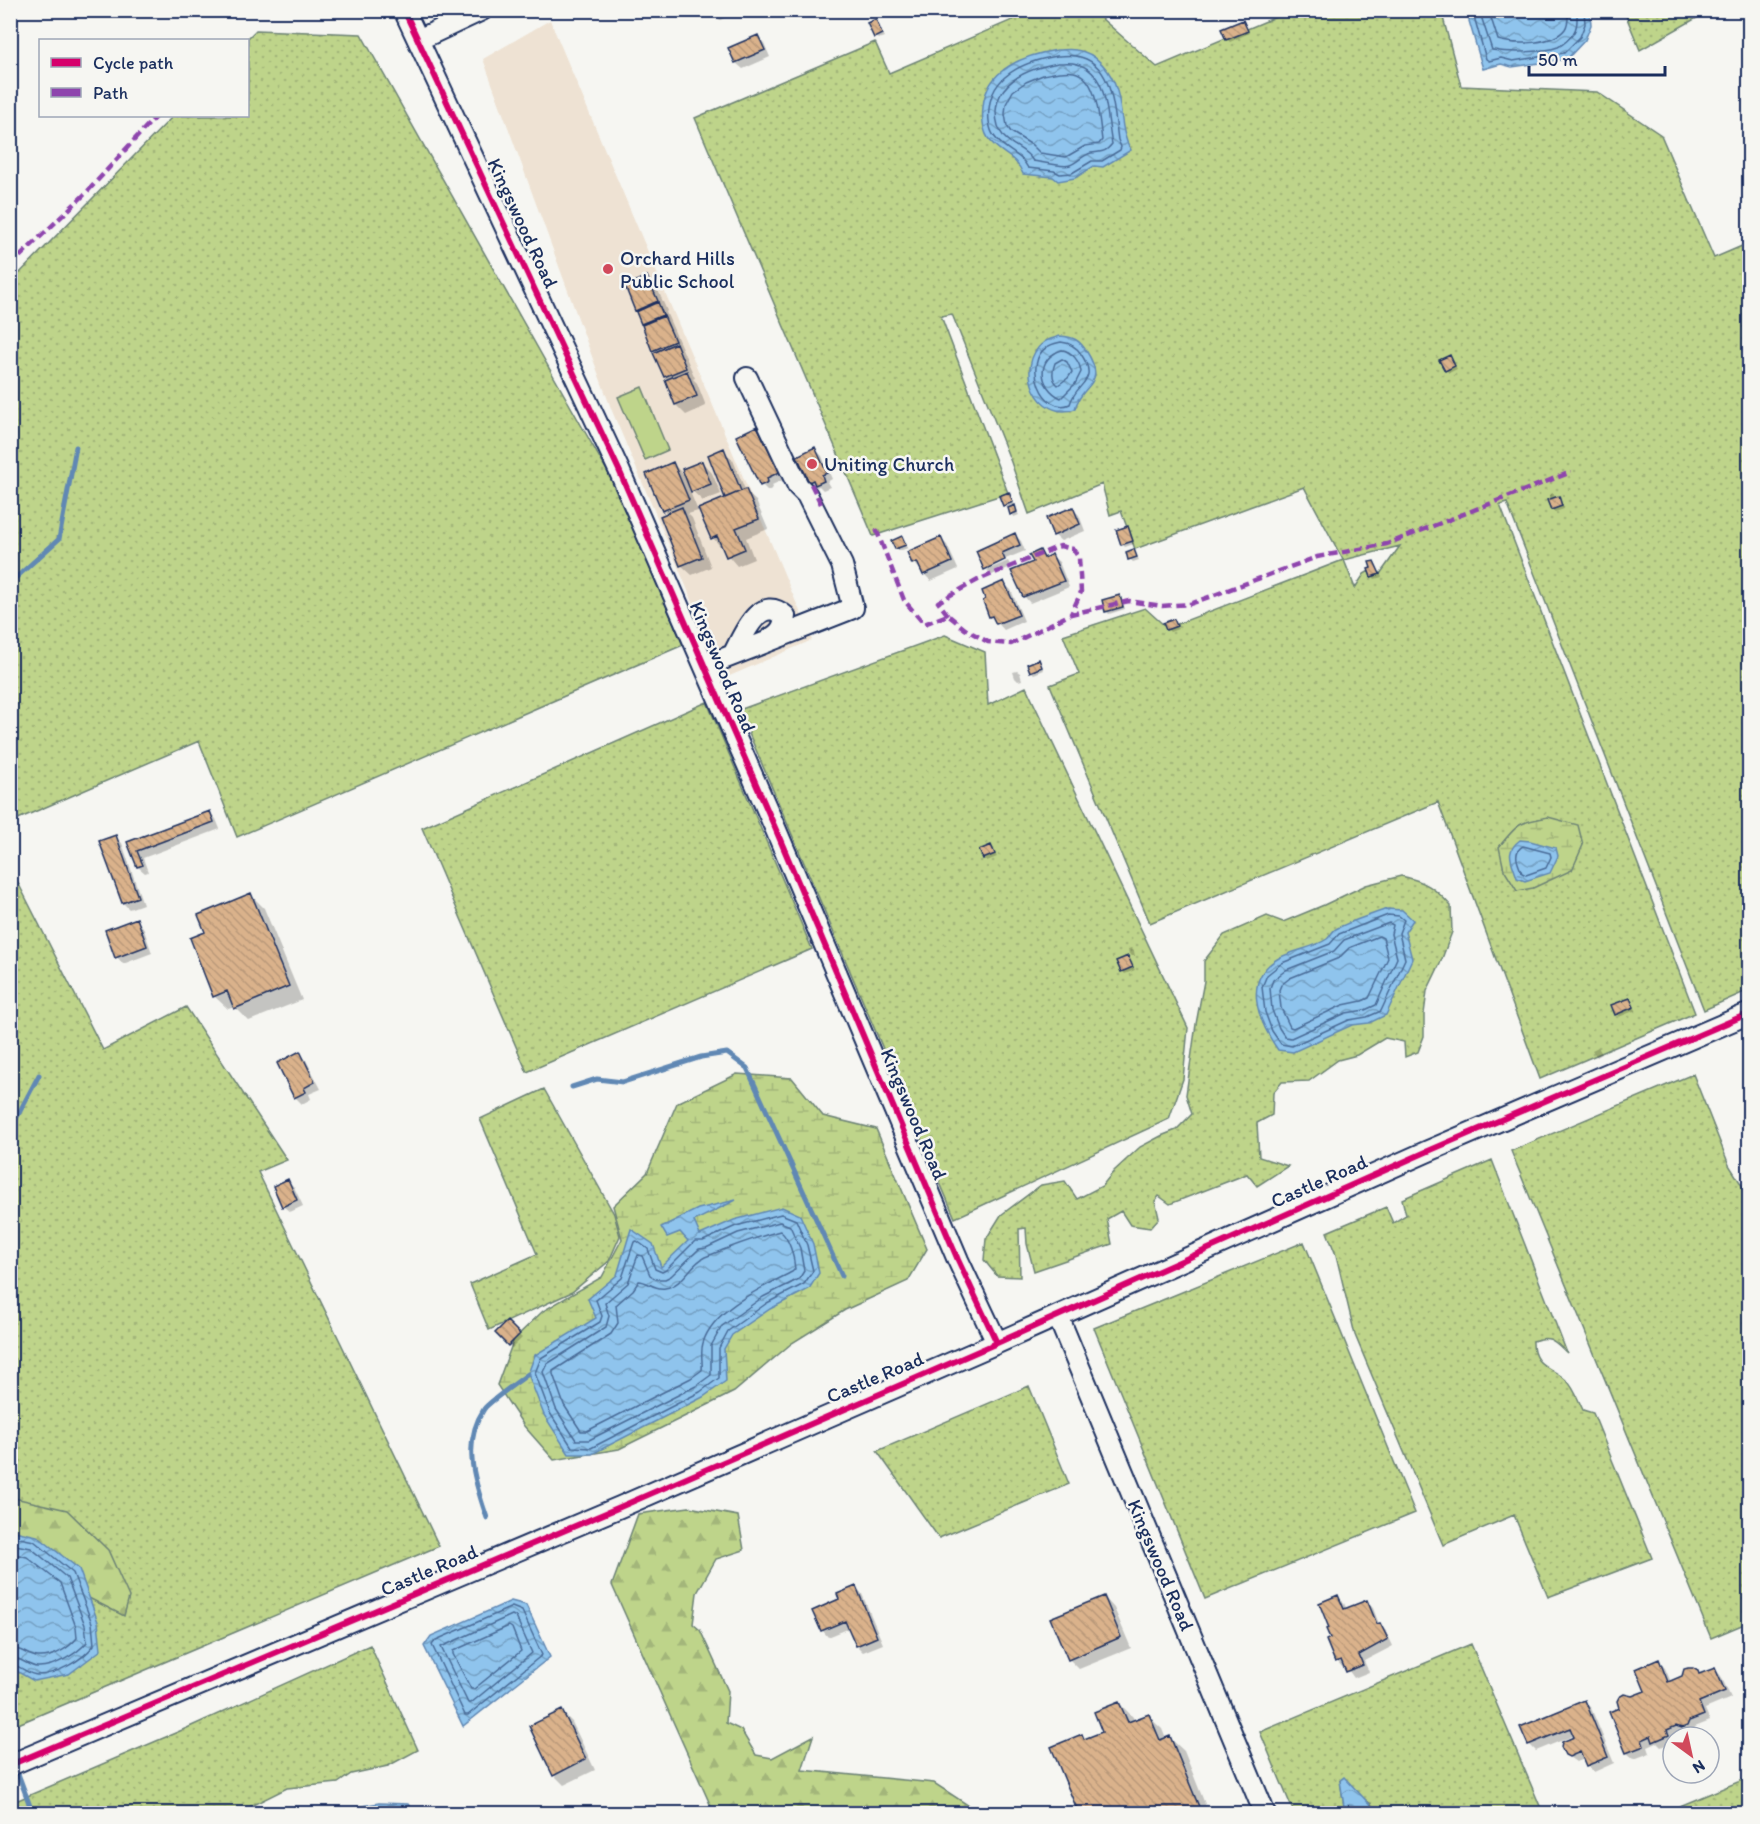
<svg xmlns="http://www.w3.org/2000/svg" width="1760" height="1824" font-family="Itim,sans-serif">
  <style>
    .built { fill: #eee2d3 }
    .grass { fill: url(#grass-dots); stroke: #6c8274; stroke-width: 1.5; fill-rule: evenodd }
    .forest { fill: url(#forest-firs); stroke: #6c8274; stroke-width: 1.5 }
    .wetland { fill: url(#wetland-marsh); stroke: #6c8274; stroke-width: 1.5 }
    .pitch { fill: #bed48a; stroke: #6c8274; stroke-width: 1.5 }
    .water { fill: url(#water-waves); stroke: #6188b4; stroke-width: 1.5 }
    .shadow { fill: #0003 }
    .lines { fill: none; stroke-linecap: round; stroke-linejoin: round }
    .shore { stroke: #496b97; stroke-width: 1.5 }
    .stream { stroke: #6188b4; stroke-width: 5 }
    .building { fill: url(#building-back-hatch); stroke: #1b2f5e; stroke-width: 1.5 }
    .minor-casing { stroke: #1b2f5e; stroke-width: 24 }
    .minor { stroke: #f6f6f2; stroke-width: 20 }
    .quiet { stroke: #8e44ad; stroke-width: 4.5; stroke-dasharray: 9 4.5; stroke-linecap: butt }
    .cycleway-casing { stroke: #f6f6f2; stroke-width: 10 }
    .cycleway { stroke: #d6006c; stroke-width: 6 }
    .poi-dot { fill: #d1495b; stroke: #f6f6f2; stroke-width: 2 }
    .labels { text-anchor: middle; stroke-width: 5; stroke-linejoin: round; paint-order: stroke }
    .street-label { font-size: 20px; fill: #1b2f5e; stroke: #f6f6f2 }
    .poi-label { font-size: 20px; fill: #1b2f5e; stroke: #f6f6f2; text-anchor: start }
  </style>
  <defs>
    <pattern id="grass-dots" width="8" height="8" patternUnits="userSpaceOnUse" patternTransform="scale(1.5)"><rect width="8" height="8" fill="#bed48a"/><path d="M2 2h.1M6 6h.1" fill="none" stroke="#a3b67a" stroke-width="1.8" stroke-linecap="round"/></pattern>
    <pattern id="forest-firs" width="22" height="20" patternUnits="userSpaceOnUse" patternTransform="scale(1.5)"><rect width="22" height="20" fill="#bed48a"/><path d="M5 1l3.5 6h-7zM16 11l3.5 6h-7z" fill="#a3b67a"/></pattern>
    <pattern id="wetland-marsh" width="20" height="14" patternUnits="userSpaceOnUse" patternTransform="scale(1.5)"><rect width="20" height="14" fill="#bed48a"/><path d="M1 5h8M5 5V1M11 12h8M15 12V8" fill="none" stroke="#a3b67a"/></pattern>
    <pattern id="water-waves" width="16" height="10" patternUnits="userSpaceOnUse" patternTransform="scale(1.5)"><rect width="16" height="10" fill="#8fc4ed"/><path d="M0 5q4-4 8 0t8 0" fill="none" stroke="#74a0c3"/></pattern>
    <pattern id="building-back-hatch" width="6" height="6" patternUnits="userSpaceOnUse" patternTransform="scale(1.5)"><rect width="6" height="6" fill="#dab28b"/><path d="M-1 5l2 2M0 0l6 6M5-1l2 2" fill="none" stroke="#ba997a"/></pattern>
  </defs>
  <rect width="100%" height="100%" fill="#f6f6f2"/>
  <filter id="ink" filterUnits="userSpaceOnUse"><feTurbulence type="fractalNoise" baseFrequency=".0167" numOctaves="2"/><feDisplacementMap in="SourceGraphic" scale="12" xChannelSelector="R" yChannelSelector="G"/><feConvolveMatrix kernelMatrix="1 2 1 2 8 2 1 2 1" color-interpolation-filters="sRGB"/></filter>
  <g filter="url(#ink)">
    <path class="built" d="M550,20l262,620 -87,38 -113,-267 -129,-352z"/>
    <path class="grass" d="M1441,10l20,76 136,6 64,43 53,123 35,-15v747l-45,20 -197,-507 -7,2 195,508 -155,66 -102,-277 -288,121 -100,-238 29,-11 -16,-39 82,-27 22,20 176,-68 -39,-73 -169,62 -14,-38 -11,4 -8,-31 -73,30 -18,-52 -59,-148 -11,2 67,177 -135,43 -178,-418 180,-76 14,31 144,-62h60l64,56 133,-56zM1400,546l-20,28 -9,3 -2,-6 -5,3 -9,14 -11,-28z
      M1624,11h85l-69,39z
      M256,30l105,4 255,453 67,158 -446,192 -38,-96 -188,81v-540l162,-166h75v-76h-2z
      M945,635l40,17 3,53 38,-18 162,341 -5,51 -14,40 -214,99 -216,-508z
      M707,702l105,247 -285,123 -105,-244z
      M10,867l93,183 83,-43 101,153 -29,12 181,374 -428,181z
      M1401,876c24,5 34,12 50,30l1,26 -12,32 -13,27 -3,23v22l-6,16 -13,5 -1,-15 -19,-4 -28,17 -19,5 -29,21 -27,1 -9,11 -1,22 -15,8 2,34 29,9 -31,20 -10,-12 -77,30 -11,-8 -4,5 4,17 -9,10 -20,-3 -9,-14 -14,8 5,25 -78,27 -7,-27 -1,-16 -7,1 1,48 -23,-1 -13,-16 2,-21 15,-24 40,-30 24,-4 12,18 25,-13 12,-15 26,-24 21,-11 15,-6 16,-16 -6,-19 10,-71 8,-43v-20l20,-26 43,-19 16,6 41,-17 42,-20z
      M1693,1074l36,91 21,33 -1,424 -38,16 -200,-487z
      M544,1089l70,125 6,22 -11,25 -37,31 -83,38 -19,-46 67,-30 -57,-135z
      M1492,1160l75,193c-12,-11 -16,-19 -34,-12 -1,26 18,25 33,39 8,7 12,20 17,30l10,3 59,145 -104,39 -34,-82 -71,30 -88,-210 -19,-80 -9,-23 59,-25 7,16 13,-8 -4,-16z
      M1304,1242l111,271 -210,86 -111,-271z
      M1029,1386l40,98 -130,54 -62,-87z
      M1471,1644l72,169h-165l-7,-9 -31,-24 5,33h-51l-34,-81z
      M370,1645l48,105 -30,16 -37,8 -13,9 -51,5 -50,25h-226v-10l176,-75z
      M1745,1779l4,2v32h-86z"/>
    <path class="forest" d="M10,1497l57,13 41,40 21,47 -5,19 -39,-20 -74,-61z
      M689,1507l49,9 6,34 -28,9 -19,34 -4,31 7,6 28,61 -2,32 15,7 15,25 16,3 41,-22 -11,34 132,13 43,28 1,2h-264l-102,-228 26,-71z"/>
    <path class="wetland" d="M1548,817l30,8 5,20 -11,25 -39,18 -16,3 -13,-21 -5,-23c18,-23 20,-25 49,-30z
      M737,1074l55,4 31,38 53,13 51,120 -19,32 -63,29 -53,33 -58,49 -115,57 -65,11 -30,-34 -27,-41 17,-46 29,-28 59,-34 20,-38 -9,-33 34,-33 30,-70z"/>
    <path class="pitch" d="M642,387l26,63 -23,10 -27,-63z"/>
    <path class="water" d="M1469,11h121l1,14 -6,15 -18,19 -55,8 -11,-3 -18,5 -14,-48z
      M1057,50c6,0 13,-1 19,0 20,2 36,22 41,41 6,20 3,41 14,59l-28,17 -9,-1 -19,12 -17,3 -5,-4 -30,-3c-7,-19 -23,-19 -35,-36 -5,-8 -6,-21 -5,-31 3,-38 41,-52 74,-57z
      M1060,336c13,1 19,3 27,16 21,34 -6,31 -12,57 -38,13 -61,-43 -32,-66 4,-4 12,-5 17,-7z
      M1520,840l10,1 26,7 2,8 -8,17 -25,8 -8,-3c-5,-17 -13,-26 3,-38z
      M1387,909l15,1 11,10 -8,12 7,27 -26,56 -17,8 -17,2 -59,27 -15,-2c-20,-29 -37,-71 1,-92 14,-8 35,-10 48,-19 3,-2 5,-8 9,-10 11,-7 38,-15 51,-20z
      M736,1200l-42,21 6,14 34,-15 48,-13 18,8 13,29 6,29 -10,16 -39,20 -38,26 -8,14 2,32 -23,16 -111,57h-23l-25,-39 -16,-41 7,-19 61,-37 -8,-19 29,-24 14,-46 22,15 8,23 27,-26 -8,-9 -13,5 -6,-10 37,-18z
      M10,1530l27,6 42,33 19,53 3,28 -32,24 -35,7 -23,-13z
      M511,1601l15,4 24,52 -87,69 -39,-80 7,-10z
      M1344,1777l34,36h-33l-5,-33z
      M379,1803l29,1 6,9h-84l3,-2z"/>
    <path class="shadow" d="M712,10h30l-22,10z
      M747,10h15l-7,5z
      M1003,10h20l1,4 -13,6z
      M875,21l9,16 -6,2 -2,-2z
      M1243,21l6,12 -19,9 -3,-3z
      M1750,26v10l-4,-9z
      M758,36l6,7 6,14 -27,12 -7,-6 -6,-15z
      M647,278l10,10 10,23 -1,1 29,66 -2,1 4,4 9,23 -20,9 -10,-10 -7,-25 -4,-3 -10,-24h2l-3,-3 -9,-24 -9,-16z
      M1450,357l7,12 -8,4 -3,-3z
      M756,427l7,7 22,45 -13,6 1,3 -5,3 -6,-6z
      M815,449l7,7 10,23 -5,3 3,5 -7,3 -4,-4 -2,1 -7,-6z
      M723,450l10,10 13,32 10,9 12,28 -22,9 8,21 -17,7 -24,-28 14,-40z
      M702,462l10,11 9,21 -18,7 -15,-14 10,24 -10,3 4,4 19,49 -19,8 -11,-10 -14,-51 -4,-4 10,-46 15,15z
      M1553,493l4,5 4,3 3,8 -9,3 -3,-2 -3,-15z
      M1009,494l6,11 -2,1 6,9 -5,2 -5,-10 -2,1 -3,-3z
      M1073,509l6,6 6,16 -24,10 -7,-6z
      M1127,528l3,3 4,13 -9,3 -3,-3z
      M1015,535l6,6 4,10 -39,16v2l-8,-17z
      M902,537l6,11 -9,3 -3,-2z
      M941,539l6,6 11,24 -27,12 -7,-7 -2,-5h-2l-6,-6z
      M1134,551l5,9 -6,2 -3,-3z
      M1040,552l6,6 6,-2 7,6 10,25 -39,16 -6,-7z
      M1008,561l3,6 -19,8 -5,-5z
      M1374,562l8,15 -7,2 -3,-3z
      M1004,583l7,7 13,31 -20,9 -13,-14z
      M1120,596l2,3 3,10 -16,5 -3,-3z
      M1173,621l5,8 -8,3 -3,-3z
      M1038,661l6,9 -10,4 -3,-3z
      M1017,671l3,2 2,7 -4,1 -3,-3 -2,-6z
      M210,812l6,7 4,10 -77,29 5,14 -3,1 -7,-6 -9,-24z
      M115,837l7,6 21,61 -14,5 -6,-6z
      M991,847l6,10 -10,4 -6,-10z
      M251,895l13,13 38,92 -53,21 -14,-14 -7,2 -14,-13 -7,-63z
      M136,920l7,7 9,26 -29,11 -6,-7z
      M1131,948l3,3 1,5h-3l-3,-2 -1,-5z
      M1128,957l7,13 -10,4 -3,-3z
      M1630,999l6,11 -17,7 -2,-3z
      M1598,1047l4,7 -5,3 -5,-7z
      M300,1053l6,7 15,29 -12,5 2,5 -9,5 -7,-7z
      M288,1181l6,6 9,19 -13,6 -7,-6z
      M507,1324l15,14 -10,10 -15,-15z
      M856,1587l6,7 21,50 -20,8 -6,-6 -7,-18 -22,9 -6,-7 19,-30z
      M1338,1596l6,7 3,7 19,-9 7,7 6,16 7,7 7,15 -29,15 5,11 -15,6 -8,-11 -3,1 -6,-7 -6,-33z
      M1104,1597l10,11 17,40 -52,21 -10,-10z
      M1658,1661l7,7 6,14 29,-7 15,-6 6,7 10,22 -26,11 5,12 -15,6 -2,5 -4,2 -5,-2 -12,5 1,5 -12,5 -4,-4 -9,4 2,6 -16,6 -7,-6 -16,-40 9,-4 12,-11 15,-6z
      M1584,1702l7,6 23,55 -20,9 -7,-7 -2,-6 -9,3 -10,-7 10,-17 -1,-3 -39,16 -7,-7z
      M1119,1703l14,14 1,4 14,-5 14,13 4,10 4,-1 14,13 25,63h-129l2,-78 4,4 18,-8z
      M562,1712l10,10 23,48 -31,15 -10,-10z"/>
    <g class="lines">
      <path class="shore" d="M1475,10v10l11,39 3,2 12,-3 12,3 51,-8 16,-16 5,-13 -1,-14
        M1482,10v9l10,31c17,3 49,3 66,-3 5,-2 12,-9 15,-13 5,-7 4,-15 4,-24
        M1491,10v8l7,22c17,5 55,5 67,-11 4,-6 3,-12 3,-19
        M1057,56c6,0 13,-1 19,0 38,6 38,55 42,84l3,7 -1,3 -18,11h-10l-20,12 -12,1 -6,-3 -26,-3c-7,-15 -25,-18 -34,-32 -5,-7 -6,-19 -5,-27 3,-36 38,-48 68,-53z
        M1058,63c6,0 13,-1 19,1 33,9 29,54 35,80 -8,10 -11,7 -21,9 -8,2 -13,9 -21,12 -6,3 -29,-3 -37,-4 -7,-12 -20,-14 -29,-24 -6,-7 -8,-17 -8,-26 2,-32 35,-43 62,-48z
        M1059,72c5,0 10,-1 15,0 24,5 25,48 28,68l-3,4 -14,2 -19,11 -26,-4 -8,-8 -21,-13 -4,-6 -2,-12 1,-10 7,-13 13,-9 17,-7z
        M1061,342c9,1 15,4 20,12 19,28 -5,28 -11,50 -27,12 -48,-41 -23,-57 4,-3 10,-4 14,-5z
        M1062,350c10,1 18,12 19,22l-6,12 -14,14c-23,-11 -25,-40 1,-48z
        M1062,359l5,3 5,10 -4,6 -10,7c-7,-6 -6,-14 -3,-22z
        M1523,846l27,7 1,4 -5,11 -20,7 -4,-2c-4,-9 -10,-21 1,-27z
        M1388,915l11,1 5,4 -5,13 6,26 -24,52 -14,6 -18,3 -57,26 -11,-2 -9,-13 -7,-19 -3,-25 5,-12 15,-12 48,-19 9,-10z
        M1389,923l4,2 -2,9 6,24 -21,47 -11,5 -19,3 -55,25 -6,-1 -6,-9 -7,-18 -2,-22 3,-8 13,-10 48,-19 10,-11z
        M1379,936l4,2 5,20 -19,40 -7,3 -19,4 -50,23 -3,-1 -9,-19 -2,-18 2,-5 9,-7 49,-20 10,-10z
        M781,1214l15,6 11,25 6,26 -9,13 -37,19 -39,28 -9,17v30l-19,14 -109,56 -19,-1 -22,-34 -15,-40 6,-15 59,-36 2,-6 -6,-16 26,-22 12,-36 3,-1 11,8 7,20 7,3 4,-2 29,-29h8l33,-15z
        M780,1222l10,4 10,22 4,23 -5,8 -36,18 -41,29 -11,20v29l-15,11 -107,54h-13l-20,-31 -13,-37 4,-8 59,-37 3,-11 -4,-13 23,-20 10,-28 4,1 8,19 6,4h9l6,-3 28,-27 7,-1 32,-15z
        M780,1231c10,8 14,26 15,38l-3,3c-29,15 -79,37 -89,71 -3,9 0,19 -1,27l-11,8 -104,53h-6l-17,-26 -11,-31v-3l58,-37 7,-11 -2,-18 17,-15 6,-9c9,0 15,9 26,7 18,-2 25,-24 40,-31 25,-10 49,-19 75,-26z
        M10,1536l24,5 39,32 19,50 2,22c-11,15 -38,30 -57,30 -9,0 -17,-10 -27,-11
        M10,1544l21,4 36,30 18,47 2,17c-10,12 -34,26 -50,25 -9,-1 -17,-10 -27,-10
        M10,1553l17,4 33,26 16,44 1,11c-8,10 -24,20 -39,19 -9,0 -16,-9 -28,-9
        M512,1607l10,4 20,44 -74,60h-3l-33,-70 4,-5z
        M512,1615l4,2 16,36 -61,50h-3l-27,-56z
        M509,1626l3,2 9,23 -47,38h-3l-18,-35v-3z"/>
      <path class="stream" d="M10,583l49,-44 17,-92
        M572,1087l25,-8 26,3 78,-25 26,-4 20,15 95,208
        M10,1130l29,-55
        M487,1518c-12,-36 -26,-74 -3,-109 6,-8 34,-27 44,-35
        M17,1771l16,43"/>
    </g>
    <path class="building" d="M876,19l6,15 -8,4 -7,-15z
      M1243,20l5,11 -22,9 -5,-11z
      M758,35l7,15 -30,13 -7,-15z
      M647,276l11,25 -23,10 -10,-25z
      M658,302l5,13 -22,9 -5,-12z
      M664,316l11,25 -23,10 -10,-26z
      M676,343l10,25 -22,9 -11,-24z
      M1450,355l5,11 -10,5 -6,-11z
      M687,371l10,25 -22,9 -10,-25z
      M757,426l23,46 -13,6 1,4 -8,4 -24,-50z
      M815,447l12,26 -5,2 2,6 -9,4 -2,-5 -4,2 -12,-26z
      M724,448l17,43 -16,7 -17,-43z
      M702,461l9,23 -20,8 -9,-23z
      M673,462l16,38 -27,11 -16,-37z
      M746,489l13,30 -23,9 9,21 -19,8 -9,-21 -6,3 -13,-30z
      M1009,492l4,10 -10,4 -4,-10z
      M1559,496l3,10 -11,4 -4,-10z
      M1015,505l2,7 -7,3 -2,-7z
      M682,507l20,50 -22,9 -20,-50z
      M1073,507l7,17 -27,12 -7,-18z
      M1128,526l5,15 -12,4 -5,-15z
      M1015,533l5,12 -18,8 3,7 -21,10 -8,-19z
      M902,536l4,9 -11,4 -4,-8z
      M941,537l11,25 -29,13 -6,-13 -5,2 -5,-12z
      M1134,549l3,8 -9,3 -2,-8z
      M1040,550l4,8 8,-4 12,27 -41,16 -12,-26 22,-9 -4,-7z
      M1374,561l6,13 -9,3 -3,-8 3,-1 -2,-6z
      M1004,581l15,34 -23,9 -4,-8 -3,1 -6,-16 2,-2 -3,-8z
      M1120,595l3,12 -18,5 -3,-12z
      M1174,619l3,7 -11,4 -3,-7z
      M1039,659l3,8 -12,5 -3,-8z
      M210,811l4,11 -77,29 6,14 -6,2 -10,-25z
      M116,835l22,62 -16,6 -23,-62z
      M991,845l4,9 -12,5 -4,-9z
      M251,893l38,93 -55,23 -7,-18 -14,6 -23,-59 15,-6 -7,-17z
      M137,918l10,28 -32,12 -10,-28z
      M1128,956l5,11 -12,5 -5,-11z
      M1630,998l4,9 -19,8 -4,-10z
      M300,1051l15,31 -11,6 2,4 -12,6 -17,-35z
      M288,1179l9,21 -15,7 -9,-21z
      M507,1321l13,13 -12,12 -13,-13z
      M856,1586l21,51 -21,9 -11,-25 -24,10 -9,-20 27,-12 -2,-5z
      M1338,1595l6,14 23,-9 10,24 3,-1 8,16 -29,16 4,10 -17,7 -5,-12 -6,2 -9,-22 4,-2 -4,-9 3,-1 -10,-25z
      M1104,1596l17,41 -53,23 -18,-42z
      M1659,1659l9,23 14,-6 2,-7 4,-1h5l5,3 1,3 16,-6 10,23 -26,11 5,13 -15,6 -2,5 -5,2 -6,-2 -9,4 2,5 -16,7 -2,-6 -9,4 2,6 -18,7 -17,-41 10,-4 -2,-7 2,-4 5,-3 8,2 13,-5 -9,-22z
      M1585,1700l23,57 -22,9 -6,-14 -11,5 -4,-2 -4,-8 1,-5 12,-5 -4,-9 -42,17 -8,-18z
      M1119,1702l9,20 21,-8 11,26 10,-4 32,78h-123l-28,-67 31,-13 2,5 18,-7 -8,-20z
      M562,1710l24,49 -33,17 -24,-50z"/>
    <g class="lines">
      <defs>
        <path id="minor" d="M404,10l215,460 157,360 182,430 39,83
          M418,40l64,-30
          M733,655c10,-19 26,-62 52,-39 -1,12 -5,17 -15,23
          M705,666l148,-58 -11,-43 -35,-70 -9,-9 -51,-108
          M1058,1316l207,498
          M10,1765l610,-258 377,-164 429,-191 324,-139"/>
      </defs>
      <use href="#minor" class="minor-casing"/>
      <use href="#minor" class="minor"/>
      <path class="quiet" d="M10,266l77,-74 69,-76
        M811,484l10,20
        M876,529l28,71 20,24 24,-9 17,14 23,13 23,2 60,-30 58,-13 33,5 28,-2 127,-47 70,-13 184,-72
        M948,615l-10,-13 40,-22 82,-34 13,3 6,9 2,34 -10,22"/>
      <defs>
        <path id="cycleway" d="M404,10l215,460 157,360 182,430 39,83
          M10,1765l610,-258 377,-164 429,-191 324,-139"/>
      </defs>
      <use href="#cycleway" class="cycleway-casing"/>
      <use href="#cycleway" class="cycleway"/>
    </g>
  </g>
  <g class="poi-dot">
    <circle cx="608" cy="269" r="6"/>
    <circle cx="812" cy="464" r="6"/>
  </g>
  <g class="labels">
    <g class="street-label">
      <text transform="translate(523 223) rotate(65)" y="7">Kingswood Road</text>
      <text transform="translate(723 667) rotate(67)" y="7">Kingswood Road</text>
      <text transform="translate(914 1114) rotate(67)" y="7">Kingswood Road</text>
      <text transform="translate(1319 1181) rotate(-24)" y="7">Castle Road</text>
      <text transform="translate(875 1377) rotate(-23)" y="7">Castle Road</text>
      <text transform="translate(1161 1565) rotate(67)" y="7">Kingswood Road</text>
      <text transform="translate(429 1570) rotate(-23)" y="7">Castle Road</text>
    </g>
    <g class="poi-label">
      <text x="620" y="265">Orchard Hills<tspan x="620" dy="23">Public School</tspan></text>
      <text x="824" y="471">Uniting Church</text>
    </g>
  </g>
  <rect width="1760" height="1824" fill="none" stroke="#f6f6f2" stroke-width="36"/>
  <rect x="18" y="18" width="1724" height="1788" fill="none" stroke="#1b2f5e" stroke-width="2" filter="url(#ink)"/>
  <rect x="39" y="39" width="210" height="78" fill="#f6f6f2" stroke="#9ea6b7" stroke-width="1.5"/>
  <rect x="51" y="58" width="30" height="9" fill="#d6006c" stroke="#9ea6b7" stroke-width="1.5"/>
  <text x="93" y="69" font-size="18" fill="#1b2f5e">Cycle path</text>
  <rect x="51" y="88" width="30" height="9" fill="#8e44ad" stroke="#9ea6b7" stroke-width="1.5"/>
  <text x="93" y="99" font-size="18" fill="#1b2f5e">Path</text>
  <g transform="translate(1691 1755) rotate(147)"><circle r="28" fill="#f6f6f2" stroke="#9ea6b7" stroke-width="1.5"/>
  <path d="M0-4.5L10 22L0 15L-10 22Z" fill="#d1495b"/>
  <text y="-9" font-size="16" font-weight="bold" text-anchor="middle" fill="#1b2f5e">N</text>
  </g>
  <path d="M1529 66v9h136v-9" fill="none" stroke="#1b2f5e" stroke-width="3"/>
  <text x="1538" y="66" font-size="18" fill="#1b2f5e" stroke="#f6f6f2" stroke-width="4.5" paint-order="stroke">50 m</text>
</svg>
